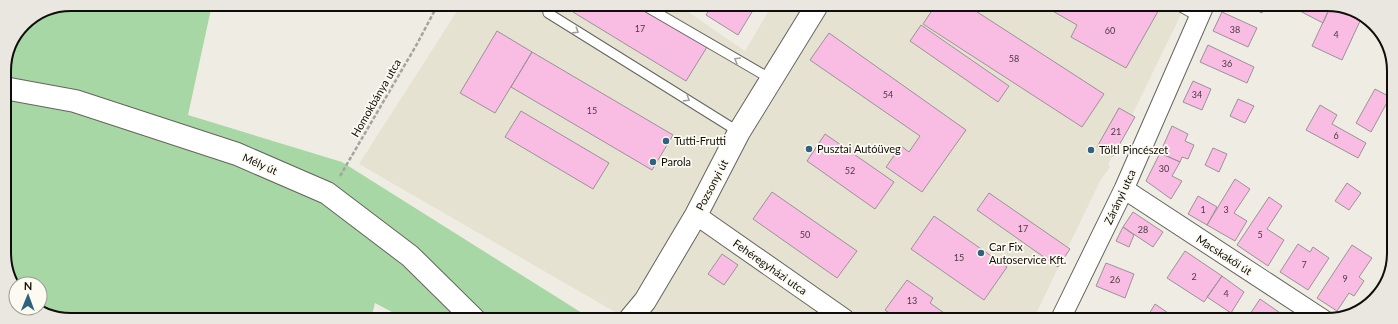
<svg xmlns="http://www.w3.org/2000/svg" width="1398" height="324" font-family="Lato,sans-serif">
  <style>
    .built { fill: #e6e2d1 }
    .green { fill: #a6d7a5 }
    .building { fill: #f9bce3; stroke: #9b9297 }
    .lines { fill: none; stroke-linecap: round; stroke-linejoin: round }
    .service-casing { stroke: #65645c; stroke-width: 11 }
    .minor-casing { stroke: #65645c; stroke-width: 21 }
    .secondary-casing { stroke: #65645c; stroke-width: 24 }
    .path { stroke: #a6a49d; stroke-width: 2.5; stroke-dasharray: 4 2; stroke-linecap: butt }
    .service { stroke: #fff; stroke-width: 9 }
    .minor { stroke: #fff; stroke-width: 19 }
    .secondary { stroke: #fff; stroke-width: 22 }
    .oneway { stroke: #9f9f9d }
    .poi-dot { fill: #2e627e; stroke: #fcfaf1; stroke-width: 1.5 }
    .labels { text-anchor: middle; stroke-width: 3.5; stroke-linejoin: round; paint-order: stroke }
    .number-label { font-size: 9px; fill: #4a3a41 }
    .street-label { font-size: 11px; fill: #0f0e0b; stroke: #fcfaf1 }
    .poi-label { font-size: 11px; fill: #0f0e0b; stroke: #fcfaf1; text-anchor: start }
    .rim { fill: none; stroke: #0f0e0b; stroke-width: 2 }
  </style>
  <rect width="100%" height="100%" fill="#efede3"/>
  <path class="built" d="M1185,6l-77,159 2,2 -10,14 -67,139 -406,-1 -268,-155 100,-156 222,-1 64,44 26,-44z"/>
  <path class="green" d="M46,9h165l-23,106 154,47 248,156 -185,1 -30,-16 -4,16h-313l-20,-11h2v-24h-24v2l-11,-20 -1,-199 20,-43z"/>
  <path class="building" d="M1265,5l-3,8 -16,-7z
    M1300,5h31l-8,18 -25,-13z
    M1331,5l30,14 -19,41 -30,-14z
    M935,6h33l136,88 -22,33 -159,-103z
    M1044,6h117l-35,62 -55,-31 6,-12z
    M576,7h66l65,40 -21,34 -113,-69z
    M711,7h44l-17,28 -32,-20z
    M1222,12l35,16 -9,19 -35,-16z
    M921,25l88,61 -11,16 -88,-61z
    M497,31l35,21 -37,61 -35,-20z
    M829,33l137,97 -44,62 -36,-25 15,-21 8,6 11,-16 -110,-76z
    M1208,45l46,22 -7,16 -47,-21z
    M532,52l141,83 -21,35 -141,-83z
    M1193,81l18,8 -9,21 -19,-8z
    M1375,89l15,8 -19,35 -15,-9z
    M1238,99l16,7 -9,17 -15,-7z
    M1320,105l17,10 -5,9 34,19 -8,15 -52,-28z
    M1119,108l16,9 -22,39 -16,-9z
    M521,111l88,52 -16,26 -88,-52z
    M1172,126l16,8 -3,7 9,4 -6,14 -6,-2 -2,5 -20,-9z
    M825,134l69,48 -19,27 -68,-48z
    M1213,148l14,6 -8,18 -14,-7z
    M1160,153l20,9 -8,14 10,5 -11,18 -25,-18z
    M1235,179l15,10 -16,24 13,8 -12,20 -28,-16z
    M1347,183l14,10 -12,17 -14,-9z
    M772,192l85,59 -20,27 -84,-59z
    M989,193l81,56 -12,18 -81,-57z
    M1198,196l19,11 -10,18 -19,-11z
    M1269,197l13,9 -15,23 17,11 -16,26 -31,-21z
    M1133,212l30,20 -10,15 -30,-20z
    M934,216l73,51 -23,33 -73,-51z
    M1123,227l11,8 -5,12 -13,-6z
    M1298,244l12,8 3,-5 16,11 -21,32 -28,-18z
    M1352,245l20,13 -13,19 5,4 -10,15 -5,-3 -12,18 -20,-13z
    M1185,251l37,25 -18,26 -37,-24z
    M722,254l16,11 -14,20 -16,-11z
    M1106,263l28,11 -9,24 -29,-12z
    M1222,276l22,16 -13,21 -24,-16z
    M907,280l26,18 -3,5 24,17 -56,-1 -13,-9z
    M1260,299l26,18 -2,3h-38z
    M1155,304l19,13 -2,3h-14l-9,-6z
    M696,313l11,6h-15z
    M747,313l11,6h-15z"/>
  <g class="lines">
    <defs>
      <path id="service" d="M1179,6l20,11
        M647,7l124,72
        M547,8l1,5 191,119"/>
      <path id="minor" d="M1124,189l200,131
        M696,215l149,104
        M1060,320l64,-131 80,-183"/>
      <path id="secondary" d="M4,88l71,13 162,53 90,39 83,63 64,63
        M630,319l15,-18 51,-86 43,-83 77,-125"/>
    </defs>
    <use href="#service" class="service-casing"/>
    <use href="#minor" class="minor-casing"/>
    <use href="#secondary" class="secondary-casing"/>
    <path class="path" d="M340,176l77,-132 19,-36"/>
    <use href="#service" class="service"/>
    <use href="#minor" class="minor"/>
    <use href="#secondary" class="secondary"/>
  </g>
  <defs><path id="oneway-chevron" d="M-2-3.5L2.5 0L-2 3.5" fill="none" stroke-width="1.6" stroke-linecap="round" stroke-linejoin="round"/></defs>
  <g class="oneway">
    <use href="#oneway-chevron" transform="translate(576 31) rotate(32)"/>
    <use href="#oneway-chevron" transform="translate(737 60) rotate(-150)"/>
    <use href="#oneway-chevron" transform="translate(687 99) rotate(32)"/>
  </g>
  <g class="poi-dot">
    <circle cx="666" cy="141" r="4"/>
    <circle cx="809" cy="149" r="4"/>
    <circle cx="1091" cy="150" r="4"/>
    <circle cx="653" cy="162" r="4"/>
    <circle cx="981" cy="253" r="4"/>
  </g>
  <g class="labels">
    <g class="number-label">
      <text x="640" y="32">17</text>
      <text x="1235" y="33">38</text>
      <text x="1110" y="34">60</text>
      <text x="1336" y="38">4</text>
      <text x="1014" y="62">58</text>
      <text x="1227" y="67">36</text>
      <text x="888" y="98">54</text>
      <text x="1197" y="98">34</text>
      <text x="592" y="114">15</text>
      <text x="1116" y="135">21</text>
      <text x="1336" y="139">6</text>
      <text x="1164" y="172">30</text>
      <text x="850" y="174">52</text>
      <text x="1203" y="213">1</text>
      <text x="1226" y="213">3</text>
      <text x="1023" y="232">17</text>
      <text x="1143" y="233">28</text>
      <text x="805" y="238">50</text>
      <text x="1260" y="238">5</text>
      <text x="959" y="261">15</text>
      <text x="1304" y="268">7</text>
      <text x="1194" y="280">2</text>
      <text x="1345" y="282">9</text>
      <text x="1115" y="283">26</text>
      <text x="1226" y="297">4</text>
      <text x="912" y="304">13</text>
    </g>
    <g class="street-label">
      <text transform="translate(376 98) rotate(-60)" y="4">Homokbánya utca</text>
      <text transform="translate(260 164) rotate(24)" y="4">Mély út</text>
      <text transform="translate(712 185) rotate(-62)" y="4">Pozsonyi út</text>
      <text transform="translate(1120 197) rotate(-65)" y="4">Zárányi utca</text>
      <text transform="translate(1224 255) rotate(33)" y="4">Macskakői út</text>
      <text transform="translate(770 267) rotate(35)" y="4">Fehéregyházi utca</text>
    </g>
    <g class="poi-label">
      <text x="674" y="145">Tutti-Frutti</text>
      <text x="817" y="153">Pusztai Autóüveg</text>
      <text x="1099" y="154">Töltl Pincészet</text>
      <text x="661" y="166">Parola</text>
      <text x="989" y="251">Car Fix<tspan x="989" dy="13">Autoservice Kft.</tspan></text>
    </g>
  </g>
  <path d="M0 0H1398V324H0ZM71 11H1327A60 60 0 0 1 1387 71V253A60 60 0 0 1 1327 313H71A60 60 0 0 1 11 253V71A60 60 0 0 1 71 11Z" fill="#e9e7df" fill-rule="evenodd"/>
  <path class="rim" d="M71 11H1327A60 60 0 0 1 1387 71V253A60 60 0 0 1 1327 313H71A60 60 0 0 1 11 253V71A60 60 0 0 1 71 11Z"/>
  <g transform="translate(28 296) rotate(1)"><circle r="19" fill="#fcfaf1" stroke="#9d9c95"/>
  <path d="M0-3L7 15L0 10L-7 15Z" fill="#2e627e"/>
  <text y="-6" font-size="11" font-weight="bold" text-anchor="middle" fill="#0f0e0b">N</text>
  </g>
</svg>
